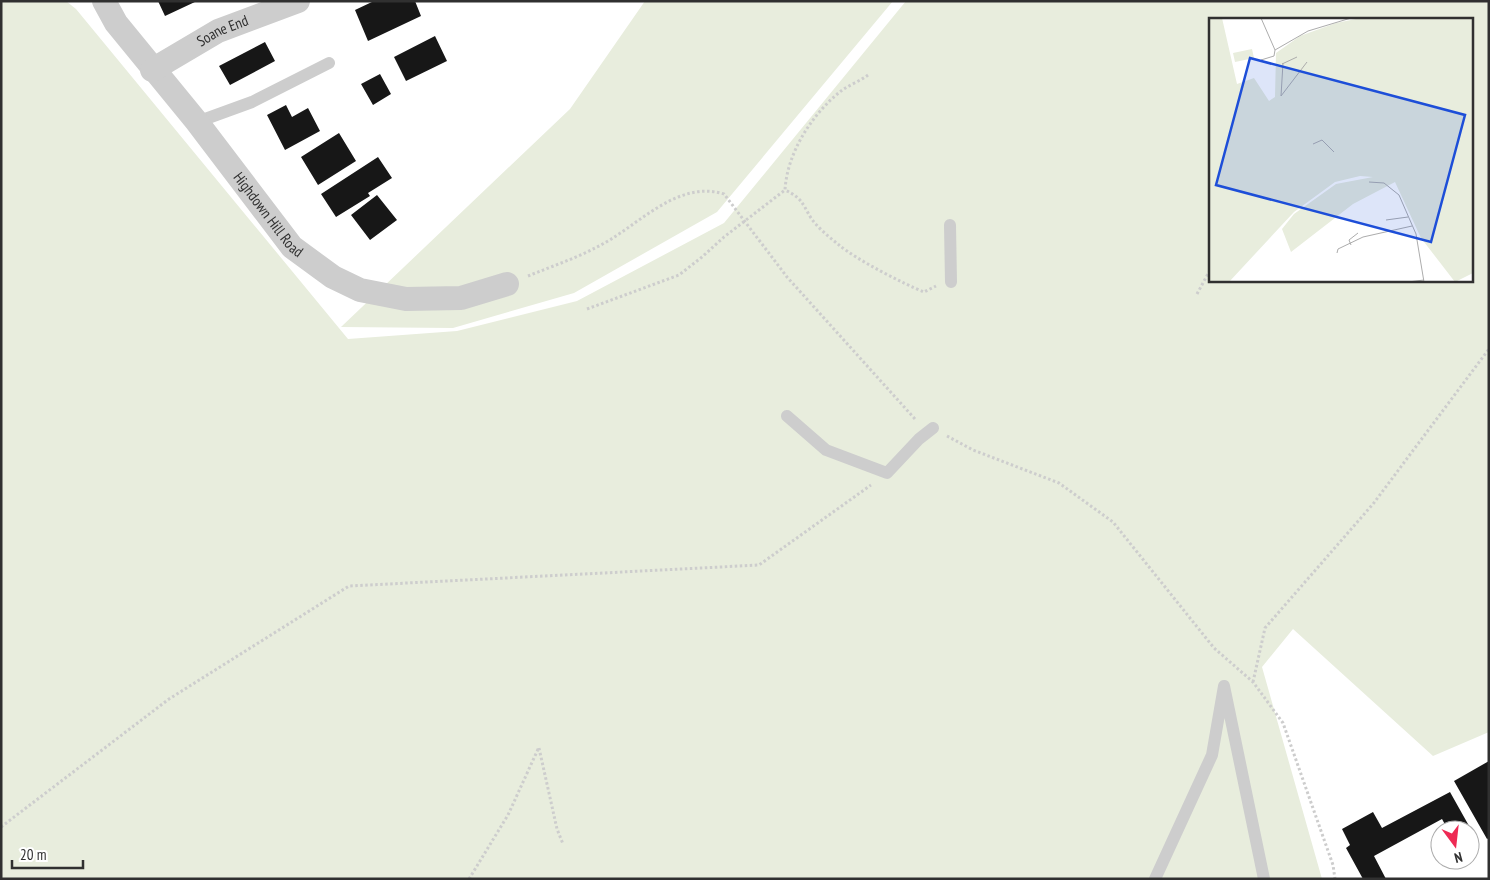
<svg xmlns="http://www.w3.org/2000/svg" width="1490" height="880" font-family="'PT Sans Narrow',sans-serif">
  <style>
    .green { fill: #e8eddd; fill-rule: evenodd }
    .building { fill: #171717 }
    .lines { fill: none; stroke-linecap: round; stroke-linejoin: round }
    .path { stroke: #cdcdcd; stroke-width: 3; stroke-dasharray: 2.5 2.5; stroke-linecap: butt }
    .lane { stroke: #cdcdcd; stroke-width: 12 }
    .street { stroke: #cdcdcd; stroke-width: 24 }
    .labels { text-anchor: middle; stroke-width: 5; stroke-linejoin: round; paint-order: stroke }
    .street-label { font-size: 15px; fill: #303030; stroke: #fff }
    .inset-road { fill: none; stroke: #acacac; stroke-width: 1 }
    .view { fill: #1d4ed8; fill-opacity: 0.15; stroke: #1d4ed8; stroke-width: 2.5 }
    .inset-edge { fill: none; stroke: #303030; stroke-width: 2.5 }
  </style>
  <rect width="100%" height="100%" fill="#fff"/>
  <path class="green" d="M1,1h65l10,8 272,330 109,-8 120,-30 147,-78 182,-222h583v731l-56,24 -140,-127 -31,38 60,212h-1321zM1210,19h261v261h-261z
    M645,1h248l-176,211 -143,81 -121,35 -112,-1 229,-218z"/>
  <path class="building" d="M158,1h39l-32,15z
    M374,1h41l6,15 -53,25 -13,-31z
    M435,36l12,25 -41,20 -12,-24z
    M265,42l10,19 -45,24 -11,-19z
    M380,74l11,20 -18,11 -12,-21z
    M286,105l6,12 16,-9 12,23 -35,19 -18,-35z
    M339,133l17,28 -38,24 -17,-28z
    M378,157l14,21 -24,15 2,3 -34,21 -15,-23z
    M377,195l20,25 -27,20 -19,-25z
    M1489,761v77l-2,1 -33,-58z
    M1450,792l23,41 -3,1v-4h-22l-6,-11 -68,37 12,23h-23l-17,-31 4,-3 -8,-16 31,-17 9,16z"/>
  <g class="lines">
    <path class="path" d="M868,75c-8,6 -19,10 -27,16 -29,23 -54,62 -56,99 17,8 17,13 26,28 7,10 18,19 28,27 18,15 63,38 85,47l12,-6
      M528,276c22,-9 46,-17 67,-28 41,-19 80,-69 129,-54l63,83 128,142
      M1197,294l13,-24
      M587,309l92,-34 23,-18 22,-20 61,-47
      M947,436l26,14 86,33 54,39 101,126 39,34 30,41 50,142 2,14
      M1253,682l12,-54 108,-124 116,-155
      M539,748l18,81 6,15
      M1,827l168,-128 180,-113 410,-21 112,-80
      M469,879l39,-64 31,-68"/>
    <path class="lane" d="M197,122l55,-20 77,-39
      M950,225l1,57
      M787,416l39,34 61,23 32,-34 14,-11
      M1155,879l57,-124 12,-69 40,193"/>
    <g class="street">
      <path id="s1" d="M104,1l12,22 81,99 95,125 41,30 27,13 46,9 55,-1 46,-14"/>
      <path id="s2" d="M152,70l66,-39 80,-30"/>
    </g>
  </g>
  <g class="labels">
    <g class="street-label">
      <text dy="5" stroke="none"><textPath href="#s2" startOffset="81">Soane End</textPath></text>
      <text dy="5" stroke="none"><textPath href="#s1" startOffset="270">Highdown Hill Road</textPath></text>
    </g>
  </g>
  <g transform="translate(1209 18)">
    <rect width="264" height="264" fill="#fff"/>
    <path d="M0,0h13l15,66 17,-6 15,23 6,-4 1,-44 24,-17 36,-13 25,-5h112v255l-18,9 -34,-44 -26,-56 -42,22 -62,48 -9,-23 12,-15 42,-30 37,-7 -13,-1 -25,6 -41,30 -65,70h-20zM43,31l2,9 -19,4 -2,-9z" fill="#e8eddd"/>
    <path class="inset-road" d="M52,0l14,32M66,32l33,-19 43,-13M52,42l13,-4 1,-6M74,45l-2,33 26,-34M73,46l15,-7M104,126l9,-4 12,12M160,164l15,1 15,12 17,39 8,48M177,202l22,-3M142,227l-2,-5 9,-7M128,235l1,-4 25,-12 49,-11M199,264l16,-2"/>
    <path class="view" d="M41,40l215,57 -34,127 -215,-57z"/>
    <rect width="264" height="264" class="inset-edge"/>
  </g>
  <rect width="1490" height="880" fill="none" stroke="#303030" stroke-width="5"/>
  <g transform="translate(1455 845) rotate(165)"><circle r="24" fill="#ffffff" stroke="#acacac"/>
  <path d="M0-4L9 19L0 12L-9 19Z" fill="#ee2a54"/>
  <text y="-8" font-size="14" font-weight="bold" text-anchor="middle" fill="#303030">N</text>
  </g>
  <path d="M12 860v8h71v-8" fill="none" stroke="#303030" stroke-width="2.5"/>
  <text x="20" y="860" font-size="15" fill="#303030" stroke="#ffffff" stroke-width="4" paint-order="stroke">20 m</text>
</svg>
